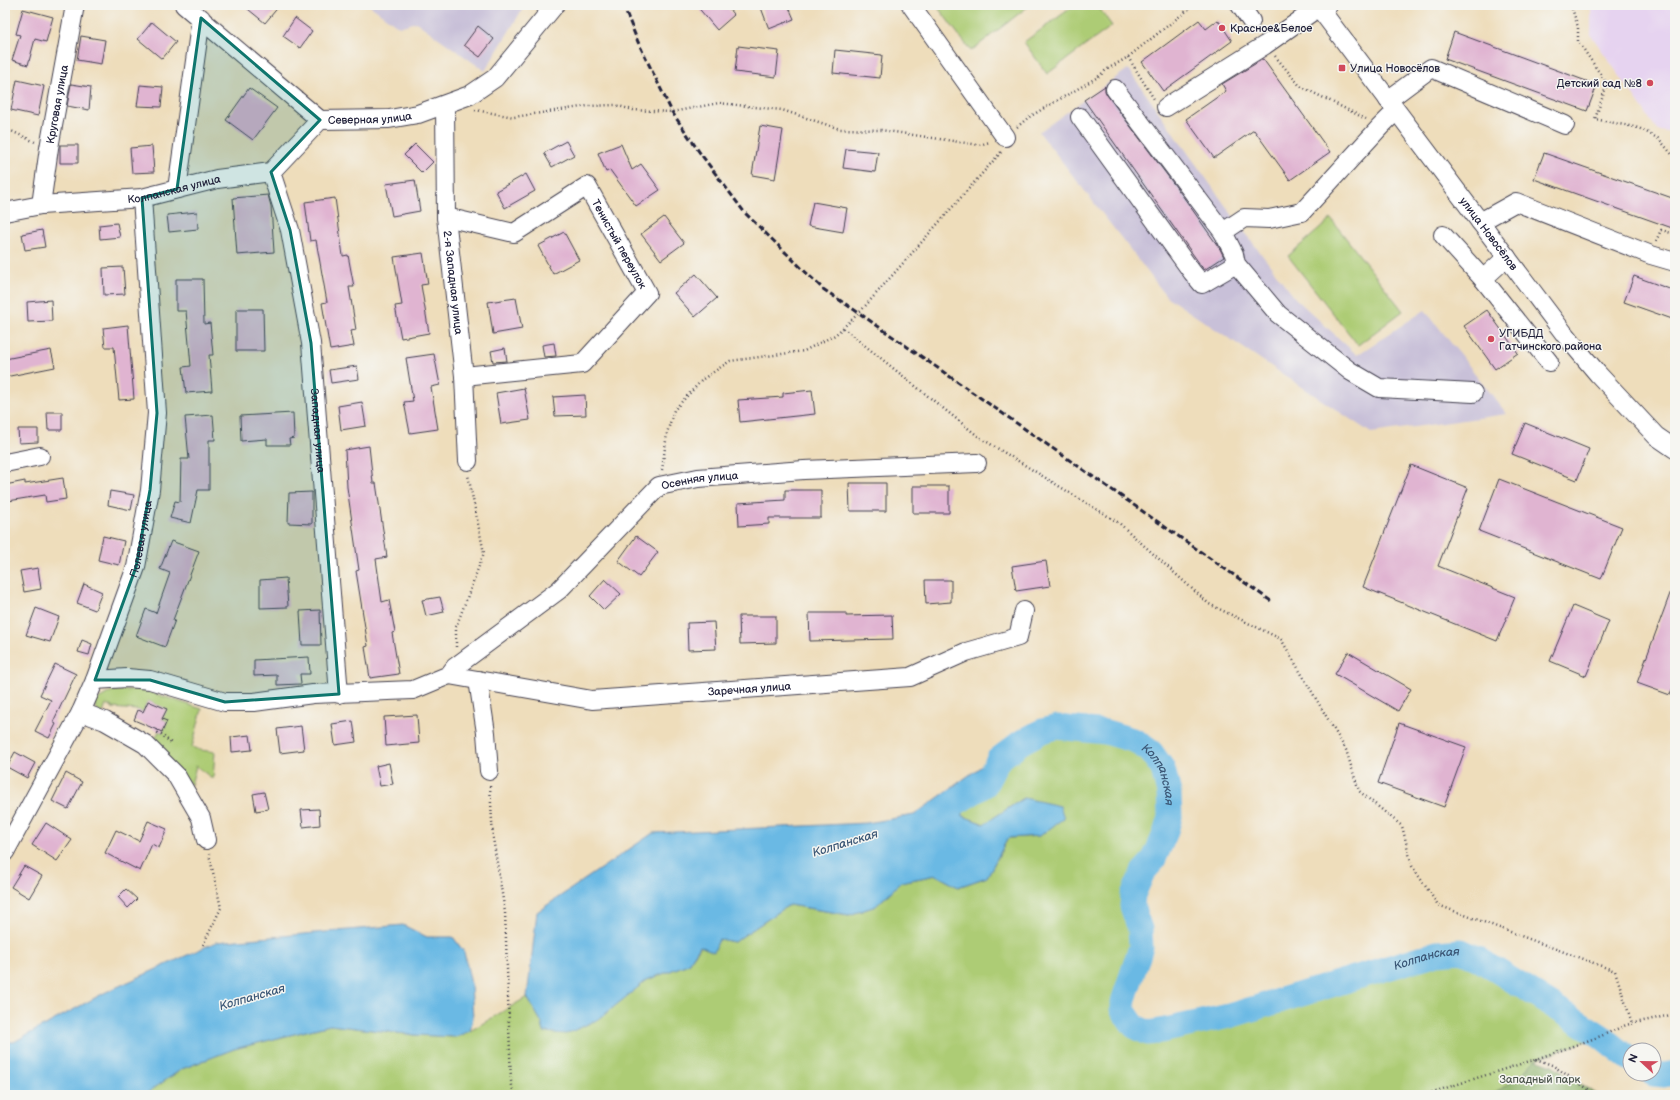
<svg xmlns="http://www.w3.org/2000/svg" width="1680" height="1100" font-family="'Balsamiq Sans',sans-serif">
  <style>
    .built { fill: #e6d3f0 }
    .industrial { fill: #c8c0d8 }
    .green { fill: #adcc74; stroke: #687758 }
    .forest { fill: #8ab066; stroke: #566950 }
    .water { fill: #6ab9e4; stroke: #466e90 }
    .lines { fill: none; stroke-linecap: round; stroke-linejoin: round }
    .river { stroke: #6ab9e4; stroke-width: 25 }
    .building { fill: #e0b4d1 }
    .minor-casing { stroke: #413e4e; stroke-width: 20 }
    .path { stroke: #413e4e; stroke-width: 2.5; stroke-dasharray: 1 3; stroke-linecap: butt }
    .minor { stroke: #fff; stroke-width: 18 }
    .rail { stroke: #22223b; stroke-width: 3; stroke-dasharray: 6 3; stroke-linecap: butt }
    .marked { fill: #0f766e; fill-opacity: 0.2; stroke: #0f766e; stroke-width: 3; stroke-linejoin: round }
    .poi-dot { fill: #d1495b; stroke: #f6f6f2; stroke-width: 1.5 }
    .labels { text-anchor: middle; stroke-width: 3; stroke-linejoin: round; paint-order: stroke }
    .poi-label { font-size: 11px; fill: #22223b; stroke: #f6f6f2; text-anchor: start }
    .street-label { font-size: 11px; fill: #22223b; stroke: #f6f6f2 }
    .park-label { font-size: 11px; fill: #4c554c; stroke: #f6f6f2 }
    .water-label { font-size: 12px; font-style: italic; fill: #3b5776; stroke: #f6f6f2 }
  </style>
  <rect width="100%" height="100%" fill="#f6f6f2"/>
  <filter id="ink" filterUnits="userSpaceOnUse"><feTurbulence type="fractalNoise" baseFrequency=".025" numOctaves="2"/><feDisplacementMap in="SourceGraphic" scale="8" xChannelSelector="R" yChannelSelector="G"/><feConvolveMatrix kernelMatrix="1 2 1 2 8 2 1 2 1" color-interpolation-filters="sRGB"/></filter>
  <filter id="wash" filterUnits="userSpaceOnUse"><feTurbulence type="fractalNoise" baseFrequency=".012" numOctaves="4" result="noise"/><feDisplacementMap in="SourceGraphic" scale="16" xChannelSelector="R" yChannelSelector="G"/><feGaussianBlur stdDeviation="0.9" result="paint"/><feColorMatrix in="noise" values="0 0 0 0 0 0 0 0 0 0 0 0 0 0 0 0 0 1.4 0 .05"/><feComposite in="paint" operator="in"/></filter>
  <g filter="url(#wash)">
    <rect width="100%" height="100%" fill="#edb"/>
    <path class="built" d="M1591,5h84v128l-17,-2 -67,-96z"/>
    <path class="industrial" d="M369,5h156l-40,66 -69,-49 -17,5z
      M1128,69l115,161 52,68 62,57 68,-45 82,104 -136,19 -204,-136 -128,-165z"/>
    <path class="green" d="M936,5h94l-59,46z
      M1075,5h22l15,21 -65,48 -23,-32z
      M1331,219l72,92 -45,34 -70,-89z
      M141,689l61,20 -10,38 8,3 15,2 -2,27 -17,-13 -5,19 -38,-42 6,-12 4,1 4,-11 -5,-2 4,-10 -18,-8 -5,11 -6,-2 -25,-2 1,-1 -7,-2 -3,8h-4l-6,-11 19,-11z
      M1057,727l49,5 30,9 15,11 12,17 6,24 1,24 -5,17 -12,27 -10,11 -10,23 -1,11 8,23 1,18 -18,55c1,17 15,33 33,30l73,-16 208,-63 24,-2 16,7 124,78 -65,23 -13,14 -30,22h-1349l38,-26 52,-20 96,-24 85,10 40,2 15,-6 57,-34 15,26 2,9 55,-14 48,-38 41,-16 13,-18 18,-7 15,3 55,-37 60,10 27,-9 25,-24 35,-7 22,12 29,-10 21,-39 32,-2 -16,-38 -40,26 -21,-8 -1,-9c12,-15 22,-33 36,-47 16,-16 37,-27 59,-33z"/>
    <path class="forest" d="M1536,1059l16,6 45,30h-104l30,-22z"/>
    <path class="water" d="M990,760h8l-36,47 1,9 21,8 40,-26 36,8 4,12 -24,18 -32,2 -21,39 -29,10 -22,-12 -35,7 -25,24 -27,9 -60,-10 -55,37 -15,-3 -5,13 -14,-6 -12,18 -41,16 -48,39 -33,15 -22,-2 -2,-9 -15,-26 10,-85 116,-79 214,-10 47,-8z
      M403,925l24,12h26l11,15 7,32 2,34 -3,13 -15,6 -40,-2 -85,-10 -96,24 -52,20 -38,26h-139v-53h9l90,-49 112,-51z"/>
    <g class="lines">
      <g class="river">
        <path id="s1" d="M945,810l40,-25 13,-25 22,-17 22,-12 15,-4 49,5 30,9 15,11 12,17 6,24 1,24 -5,17 -12,27 -10,11 -10,23 -1,11 8,23 1,18 -18,55v8l11,16 14,7 8,-1 73,-16 208,-63 24,-2 16,7 124,78 29,23"/>
        <path d="M1653,1074l11,1 11,-2"/>
      </g>
    </g>
    <g id="blocks">
      <path class="building" d="M243,5h37l-15,18z
        M696,5h29l9,10 -17,15z
        M760,5h28l6,14 -25,10z
        M23,9l30,8 -7,25 -11,-3 -7,26 -16,-5 8,-25 -4,-1z
        M295,18l17,13 -12,17 -17,-12z
        M1199,20l7,9 12,-9 14,21 -69,50 -21,-29z
        M152,22l24,20 -14,17 -24,-20z
        M478,26l16,13 -14,18 -16,-12z
        M1454,32l143,53 -10,26 -142,-52z
        M81,36l24,4 -4,24 -24,-4z
        M738,46l41,5 -3,26 -41,-5z
        M835,50l47,5 -2,23 -47,-5z
        M1263,59l67,93 -40,28 -36,-50 -40,28 -28,-39 40,-28 -4,-7z
        M17,80l27,6 -6,30 -27,-6z
        M71,84l20,3 -2,23 -22,-4z
        M140,85l23,2 -2,20 -24,-1z
        M1105,86v5l2,4 75,100 38,54 4,8 -20,13 -120,-170z
        M249,88l28,20 -24,32 -27,-20z
        M760,126l23,4 -8,49 -23,-4z
        M566,141l8,14 -22,12 -8,-14z
        M415,144l18,18 -11,11 -18,-18z
        M621,144l11,26 9,-6 19,26 -24,16 -26,-36 -4,2 -8,-19z
        M60,145h18v18h-18z
        M152,146l2,26 -22,1 -2,-25z
        M846,149l32,3 -3,20 -32,-4z
        M1544,153l131,46v30l-141,-50z
        M526,174l9,17 -30,17 -9,-17z
        M415,180l5,31 -28,5 -6,-32z
        M268,195l3,11 3,46 -37,3 -4,-57z
        M335,198l8,58 5,-1 6,32h-5l7,43 -5,1 3,15 -24,4 -8,-47 5,-1 -11,-62 -6,1 -5,-39z
        M813,202l34,6 -4,24 -35,-6z
        M197,212l1,17 -29,3 -2,-17z
        M664,217l20,26 -23,17 -20,-26z
        M117,223l3,14 -20,2 -1,-14z
        M42,230l3,17 -20,3 -3,-16z
        M564,232l15,28 -26,14 -15,-28z
        M423,253l5,31 -7,1 8,48 -28,5 -6,-32 7,-1 -8,-48z
        M123,267l2,27 -21,1 -1,-27z
        M696,274l21,24 -22,19 -21,-24z
        M1634,276l41,15v29l-51,-18z
        M176,279h27l1,45 6,-1 3,32h-4l3,36 -26,2 -3,-26 8,-1 -5,-55h-10z
        M516,298l6,31 -29,5 -5,-32z
        M51,300l1,21 -24,1 -1,-20z
        M236,309h27l1,42h-28z
        M1487,310l31,43 -23,16 -31,-43z
        M128,325l6,74 -15,1 -5,-53h-9l-2,-19z
        M554,343l2,13 -12,1 -2,-12z
        M505,348l2,13 -14,1 -2,-11z
        M51,350l4,17 -50,10v-18z
        M434,354l6,31 -9,2 7,42 -28,4 -6,-31 9,-1 -7,-43z
        M357,366l2,13 -28,4 -2,-13z
        M524,388l6,32 -29,4 -5,-31z
        M812,390l3,24 -75,8 -2,-22 45,-3v-4z
        M585,395l1,20 -31,1 -2,-19z
        M362,402l4,24 -25,4 -3,-24z
        M47,412h15v18h-14z
        M293,413l1,25 -5,1 1,6h-23v-6l-26,2 -1,-25z
        M213,415l2,25h-6v50h-11l-7,33 -21,-5 5,-17 5,1 1,-43h8l-4,-42z
        M1525,423l64,26 -12,31 -65,-26z
        M18,429h20v13l-19,1z
        M369,446l4,37h3l11,74 -11,2 6,43 7,-2 6,32 -3,1 7,41 -29,4 -5,-31 3,-1 -12,-75 3,-1 -12,-83 -2,-37z
        M1411,465l57,23 -30,78 77,31 -18,44 -134,-54z
        M63,478l3,21 -20,3 -1,-7 -37,6 -3,-16 20,-4v3z
        M1499,479l123,48 -21,52 -122,-48z
        M849,483h37v28h-36z
        M913,486h36v27h-36z
        M785,490h36v28h-52v6l-30,2 -1,-23 47,-3z
        M110,491l24,4 -3,15 -23,-5z
        M312,492v32l-24,-1 1,-30z
        M103,536l21,5 -5,24 -21,-5z
        M636,536l22,16 -19,25 -21,-16z
        M171,541l28,10 -26,69h2l-10,27 -29,-11 10,-27 10,4 14,-40 -10,-4z
        M1046,561l4,25 -34,5 -4,-25z
        M38,568l3,21 -17,3 -4,-21z
        M286,578l2,29 -28,1v-28z
        M605,579l16,15 -17,16 -14,-14z
        M925,580h26v22l-25,2z
        M1674,583h1v99l-5,13 -33,-12z
        M84,584l18,8 -7,18 -18,-7z
        M440,597l4,15 -18,4 -4,-16z
        M1573,606l36,15 -23,55 -36,-15z
        M36,608l23,9 -9,25 -24,-7z
        M320,610l1,35h-19l-2,-34z
        M809,613h37v3l46,-1 1,24 -83,2z
        M739,616h37v27l-36,1z
        M714,622l2,27 -28,1 -1,-27z
        M82,640l10,4 -3,11 -11,-3z
        M1348,652l63,37 -13,22 -63,-37z
        M309,657l1,17h-10l1,10 -24,1v-10l-23,1v-16z
        M55,664l21,10 -23,48 3,2 -7,14 -14,-7 16,-31 -11,-5z
        M148,701l19,8 -5,10 5,2 -5,11 -28,-12 4,-10 5,2z
        M417,715l2,28 -33,3 -2,-29z
        M353,721l3,21 -21,3 -3,-21z
        M1399,723l67,24 -22,60 -66,-24z
        M301,726l3,24 -24,3 -3,-24z
        M250,735l2,15 -20,2 -1,-15z
        M15,752l20,11 -8,15 -20,-11z
        M389,763l4,21 -13,2 -4,-20z
        M66,773l16,9 -14,27 -16,-8z
        M264,792l4,17 -12,2 -3,-17z
        M319,809l1,16 -17,2 -2,-17z
        M148,821l19,8 -8,19 -7,-4 -12,27 -35,-18 11,-23 23,11z
        M46,823l26,17 -15,21 -25,-16z
        M24,866l18,10 -13,22 -18,-11z
        M126,889l11,10 -9,9 -10,-11z"/>
    </g>
  </g>
  <g filter="url(#ink)">
    <use href="#blocks" fill-opacity="0" stroke="#413e4e" stroke-width="1"/>
    <g class="lines">
      <defs>
        <g id="minor">
          <path id="s2" d="M184,5l136,115 69,-1 29,-5 52,-19 25,-17 60,-73"/>
          <path d="M911,5l94,132"/>
          <path d="M1240,5l11,16"/>
          <path id="s3" d="M1317,5l249,331 32,38 58,62 19,13"/>
          <path d="M1115,89l108,143 21,-14 25,1 33,-7 78,-85 16,-16"/>
          <path d="M1388,100l43,-32 134,57"/>
          <path id="s4" d="M445,105l1,112 18,159 4,85"/>
          <path d="M1166,107l99,-62 54,-38 9,-2"/>
          <path d="M1080,117l112,155 10,12 34,-20"/>
          <path id="s5" d="M271,172l19,58 21,113 28,351"/>
          <path d="M177,189l24,-171"/>
          <path id="s6" d="M41,205l8,-57 26,-143"/>
          <path id="s7" d="M5,212l36,-7 101,-7 75,-19 54,-7 49,-52"/>
          <path id="s8" d="M446,217l68,16 73,-47 60,107 -65,71 -118,12"/>
          <path d="M1480,222l36,-20 135,53 24,7"/>
          <path d="M1223,232l11,22 2,10 42,50 72,57 29,17 94,5"/>
          <path d="M1443,235l40,44"/>
          <path d="M1507,257l-24,22 66,83"/>
          <path d="M5,463l35,-7"/>
          <path id="s9" d="M449,675l143,25 318,-23 56,-25 52,-15 6,-26"/>
          <path id="s10" d="M95,680l32,-2 23,2 75,22h29l59,-8 100,-4 36,-15 6,-8 104,-77 100,-104 39,-8 106,-8 173,-7"/>
          <path d="M478,680l8,53 3,38"/>
          <path d="M81,712l24,9 40,23 31,31 25,43 5,22"/>
          <path id="s11" d="M5,852l76,-140 14,-32 41,-113 14,-77 7,-77 -15,-215"/>
        </g>
      </defs>
      <use href="#minor" class="minor-casing"/>
      <path class="path" d="M1571,5l7,22v14l29,43 -12,35 44,9 20,11 16,19
        M1275,56l25,30 66,33
        M1128,57l26,42
        M475,110l39,7 74,-11 27,-1 18,5 39,2 47,-9 63,7 58,19 41,1 98,15 11,-3
        M1017,127l12,-10 69,-40 8,-7 22,-13 66,-52
        M5,128l30,14
        M1656,241l5,-11 14,4
        M843,328l136,109 140,86 90,81 72,35 65,111 13,41 43,35 10,40 26,39 177,66 17,52
        M662,470l5,-37 7,-23 29,-31 27,-18 74,-10 31,-16 24,-22 143,-162
        M456,647v-20l28,-74 -16,-78
        M157,733l4,1 10,9
        M490,786l3,52 12,74 6,169 3,14
        M203,945l18,-37 -12,-54
        M1536,1059l16,6 45,30
        M728,1095l12,-1 4,1
        M1424,1095l112,-36 65,-23 25,-11 49,-11"/>
      <use href="#minor" class="minor"/>
      <path class="rail" d="M623,5l15,37 34,70 28,41 45,60 78,76 36,24 412,288"/>
    </g>
  </g>
  <path class="marked" d="M201,18l119,102 -49,52 19,58 21,113 28,351 -114,8 -75,-22h-55l41,-113 14,-77 7,-77 -15,-215 35,-9z"/>
  <g class="poi-dot">
    <circle cx="1222" cy="28" r="4"/>
    <rect x="1338" y="64" width="8" height="8" rx="2"/>
    <circle cx="1650" cy="83" r="4"/>
    <circle cx="1491" cy="339" r="4"/>
  </g>
  <g class="labels">
    <g class="poi-label">
      <text x="1230" y="32">Красное&amp;Белое</text>
      <text x="1350" y="72">Улица Новосёлов</text>
      <text x="1642" y="87" text-anchor="end">Детский сад №8</text>
      <text x="1499" y="337">УГИБДД<tspan x="1499" dy="13">Гатчинского района</tspan></text>
    </g>
    <g class="street-label">
      <text dy="4" stroke="none"><textPath href="#s6" startOffset="102">Круговая улица</textPath></text>
      <text dy="4" stroke="none"><textPath href="#s2" startOffset="228">Северная улица</textPath></text>
      <text dy="4" stroke="none"><textPath href="#s7" startOffset="171">Колпанская улица</textPath></text>
      <text dy="4" stroke="none"><textPath href="#s3" startOffset="286">улица Новосёлов</textPath></text>
      <text dy="4" stroke="none"><textPath href="#s8" startOffset="223">Тенистый переулок</textPath></text>
      <text dy="4" stroke="none"><textPath href="#s4" startOffset="178">2-я Западная улица</textPath></text>
      <text dy="4" stroke="none"><textPath href="#s5" startOffset="264">Западная улица</textPath></text>
      <text dy="4" stroke="none"><textPath href="#s10" startOffset="686">Осенняя улица</textPath></text>
      <text dy="4" stroke="none"><textPath href="#s11" startOffset="343">Полевая улица</textPath></text>
      <text dy="4" stroke="none"><textPath href="#s9" startOffset="303">Заречная улица</textPath></text>
    </g>
    <g class="park-label">
      <text x="1540" y="1083">Западный парк</text>
    </g>
    <g class="water-label">
      <text dy="4" stroke="none"><textPath href="#s1" startOffset="267">Колпанская</textPath></text>
      <text transform="translate(845 843) rotate(-17)" y="4">Колпанская</text>
      <text dy="4" stroke="none"><textPath href="#s1" startOffset="843">Колпанская</textPath></text>
      <text transform="translate(252 997) rotate(-16)" y="4">Колпанская</text>
    </g>
  </g>
  <rect width="1680" height="1100" fill="none" stroke="#f6f6f2" stroke-width="20"/>
  <g transform="translate(1642 1062) rotate(292)"><circle r="19" fill="#f6f6f2" stroke="#a1a1a9"/>
  <path d="M0-3L7 15L0 10L-7 15Z" fill="#d1495b"/>
  <text y="-6" font-size="11" font-weight="bold" text-anchor="middle" fill="#22223b">N</text>
  </g>
</svg>
